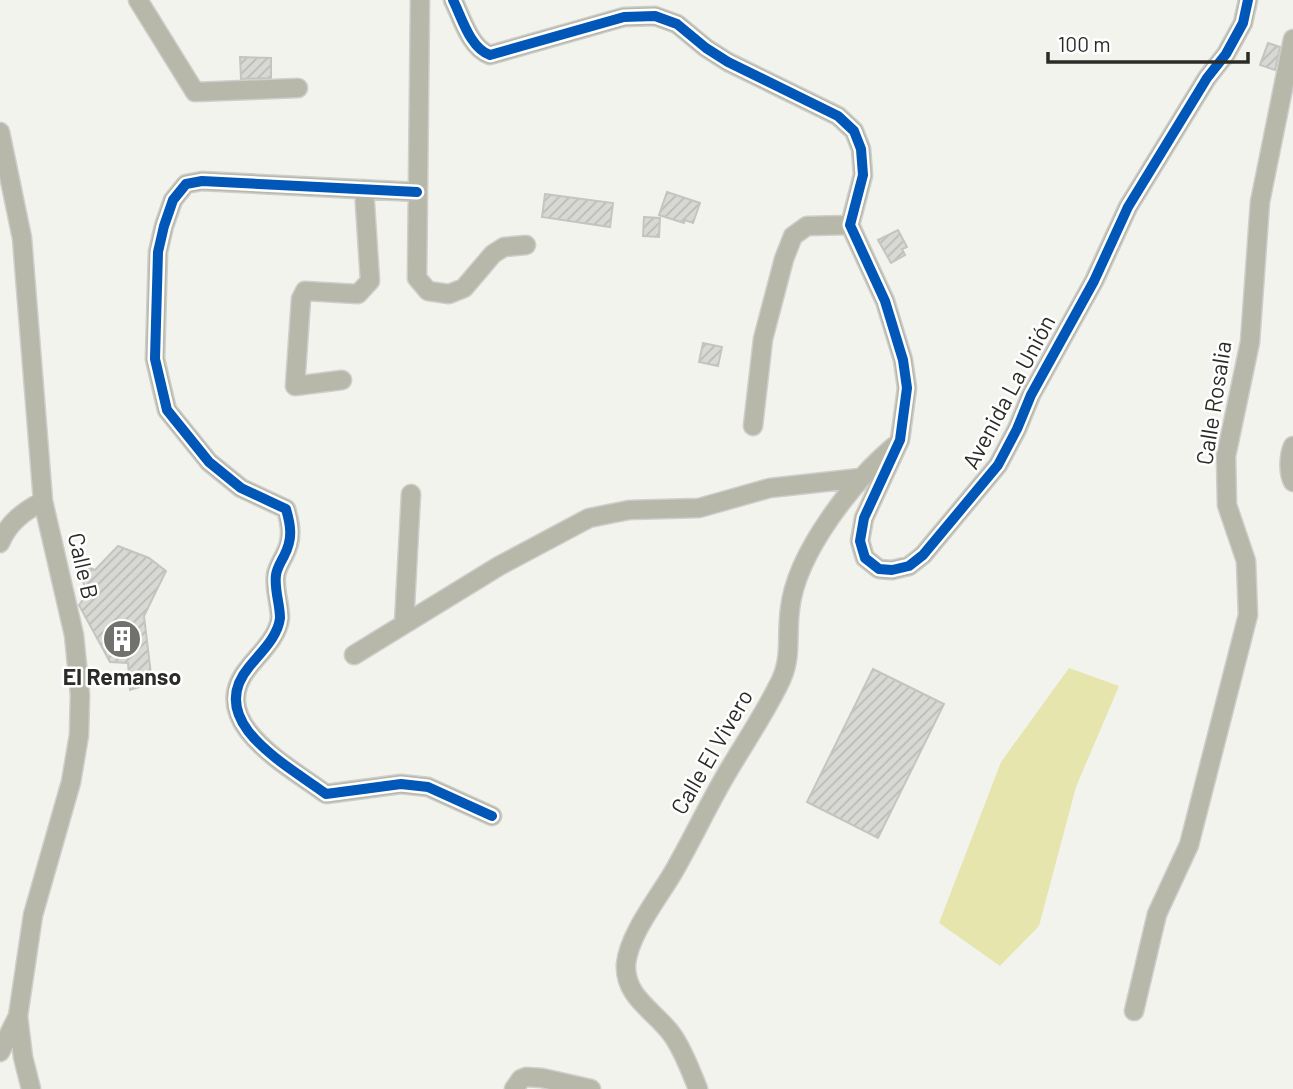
<svg xmlns="http://www.w3.org/2000/svg" width="1293" height="1089" font-family="Barlow,sans-serif">
  <style>
    .grass { fill: #e7e5ae }
    .building { fill: url(#building-hatch); stroke: #c4c4c1; stroke-width: 2 }
    .lines { fill: none; stroke-linecap: round; stroke-linejoin: round }
    .minor-casing { stroke: #cececb; stroke-width: 21 }
    .minor { stroke: #b7b7aa; stroke-width: 18 }
    .cycleway-casing { stroke: #fff; stroke-width: 15 }
    .cycleway { stroke: #0057b8; stroke-width: 10 }
    .labels { text-anchor: middle; stroke-width: 5; stroke-linejoin: round; paint-order: stroke }
    .street-label { font-size: 23px; fill: #2b2c28; stroke: #fff }
    .poi-label { font-size: 23px; font-weight: bold; fill: #2b2c28; stroke: #fff }
  </style>
  <defs>
    <pattern id="building-hatch" width="6" height="6" patternUnits="userSpaceOnUse" patternTransform="scale(1.75)"><rect width="6" height="6" fill="#d8d8d4"/><path d="M-1 1l2-2M0 6l6-6M5 7l2-2" fill="none" stroke="#babab6"/></pattern>
  </defs>
  <rect width="100%" height="100%" fill="#f3f3ee"/>
  <path class="grass" d="M1069,668l50,18 -43,101 -37,139 -39,40 -61,-43 62,-161z"/>
  <path class="building" d="M1268,43l12,4 -5,23 -15,-5z
    M240,57l31,1v20l-30,1z
    M667,192l33,11 -7,20 -8,-3 -1,3 -25,-8z
    M545,194l68,9 -3,24 -68,-10z
    M644,217l16,1 -1,19 -16,-1z
    M898,230l9,17 -5,2 3,6 -14,8 -13,-23z
    M703,343l19,4 -4,19 -19,-4z
    M118,546l31,12 17,13 -22,45 8,67 -22,7 -2,-27 -18,-1 -31,-57 8,-11 -6,-19 2,-10 12,5z
    M873,669l71,35 -66,134 -71,-36z"/>
  <g class="lines">
    <defs>
      <path id="minor" d="M138,0l57,92 103,-4
        M420,0l-3,278 11,13 21,3 15,-6 29,-34 11,-7 22,-2
        M453,0c9,18 17,48 37,55l134,-38 31,-1 22,8 29,24 22,14 110,54 16,15 7,18 2,26 -13,50 35,76 18,59 4,28 -7,52 -36,78 -4,23 5,17 14,11 13,1 17,-4 14,-11 75,-90 19,-36 14,-34 63,-114 34,-74 79,-129 19,-24 17,-31 5,-23
        M0,132l22,106 21,263 31,134 6,60 -1,40 -8,47 -38,133 -15,101 5,41 8,32
        M417,192l-215,-11 -16,3 -13,16 -9,26 -6,26 -3,107 12,51 42,52 32,26 45,21c5,17 7,30 -2,47 -3,6 -7,12 -8,19 -2,14 4,29 4,43 -2,19 -20,35 -31,49 -46,55 40,99 77,127l75,-10 27,3 64,29
        M342,380l-47,6 6,-87 4,-8 53,3 12,-13 -6,-92
        M753,426l10,-87 21,-80 9,-23 14,-10 43,-1
        M1293,446c-4,9 -5,27 0,36
        M0,543c8,-20 24,-32 43,-42
        M404,624l7,-130
        M354,655l145,-89 90,-48 40,-8 70,-2 71,-20 90,-10
        M1134,1011l23,-97 32,-69 59,-230 -2,-54 -19,-56 -1,-49 24,-114 10,-140 33,-163
        M0,1052l18,-36
        M514,1089l7,-10 5,-2 16,1 49,11
        M698,1089c-7,-17 -14,-37 -25,-53 -16,-24 -49,-38 -47,-72 3,-30 33,-67 48,-93 19,-33 34,-66 53,-98 17,-29 36,-57 51,-87 15,-27 8,-48 12,-77 6,-56 64,-130 107,-165"/>
    </defs>
    <use href="#minor" class="minor-casing"/>
    <use href="#minor" class="minor"/>
    <defs>
      <path id="cycleway" d="M453,0c9,18 17,48 37,55l134,-38 31,-1 22,8 29,24 22,14 110,54 16,15 7,18 2,26 -13,50 35,76 18,59 4,28 -7,52 -36,78 -4,23 5,17 14,11 13,1 17,-4 14,-11 75,-90 19,-36 14,-34 63,-114 34,-74 79,-129 19,-24 17,-31 5,-23
        M417,192l-215,-11 -16,3 -13,16 -9,26 -6,26 -3,107 12,51 42,52 32,26 45,21c5,17 7,30 -2,47 -3,6 -7,12 -8,19 -2,14 4,29 4,43 -2,19 -20,35 -31,49 -46,55 40,99 77,127l75,-10 27,3 64,29"/>
    </defs>
    <use href="#cycleway" class="cycleway-casing"/>
    <use href="#cycleway" class="cycleway"/>
  </g>
  <defs>
    <symbol id="building-disc" viewBox="-11 -11 22 22"><circle r="9.5" fill="#71726d" stroke="#fff"/><path d="M-4-6H4V6H1V3H-1V6H-4ZM-2.5-4.3h1.7v1.8h-1.7ZM.8-4.3h1.7v1.8H.8ZM-2.5-1h1.7V.8h-1.7ZM.8-1h1.7V.8H.8Z" fill="#fff"/></symbol>
  </defs>
  <g fill-rule="evenodd">
    <use href="#building-disc" x="100" y="617" width="44" height="44"/>
  </g>
  <g class="labels">
    <g class="street-label">
      <text transform="translate(1009 392) rotate(-62)" y="8">Avenida La Unión</text>
      <text transform="translate(1214 403) rotate(-81)" y="8">Calle Rosalia</text>
      <text transform="translate(83 566) rotate(77)" y="8">Calle B</text>
      <text transform="translate(712 752) rotate(-60)" y="8">Calle El Vivero</text>
    </g>
    <g class="poi-label">
      <text x="122" y="685">El Remanso</text>
    </g>
  </g>
  <path d="M1048 52v10h200v-10" fill="none" stroke="#2b2c28" stroke-width="3.5"/>
  <text x="1058" y="52" font-size="21" fill="#2b2c28" stroke="#ffffff" stroke-width="5" paint-order="stroke">100 m</text>
</svg>
